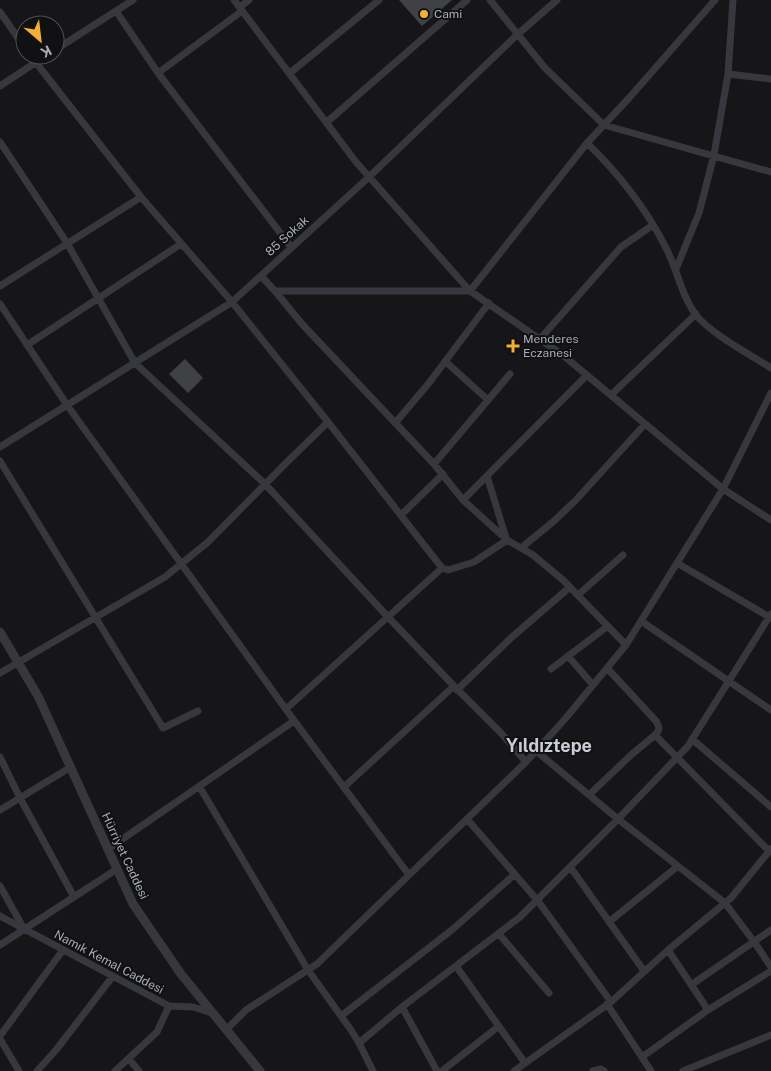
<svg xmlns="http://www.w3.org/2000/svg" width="771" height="1071" font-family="'Public Sans',sans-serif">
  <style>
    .building { fill: #404145 }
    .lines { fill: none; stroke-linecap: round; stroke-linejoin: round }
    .minor { stroke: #37383d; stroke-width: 7 }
    .tertiary { stroke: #37383d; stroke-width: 9 }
    .poi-dot { fill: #f2b134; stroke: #111113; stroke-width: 2 }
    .labels { text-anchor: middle; stroke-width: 4; stroke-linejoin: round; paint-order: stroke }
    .poi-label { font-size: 12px; fill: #a8adb8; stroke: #111113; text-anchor: start }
    .street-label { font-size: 12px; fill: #a8adb8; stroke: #111113 }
    .district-label { font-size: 18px; font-weight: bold; fill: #c9ccd4; stroke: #111113 }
  </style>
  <rect width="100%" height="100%" fill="#161618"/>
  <path class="building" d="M399,0h53l-30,26z
    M185,359l18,19 -15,15 -19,-19z"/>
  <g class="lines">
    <path class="minor" d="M234,0l122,162 114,129 94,65 159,133 48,31
      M490,0l55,68 59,57 167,47
      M240,7l9,-7
      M116,11l42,62 133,174
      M0,12l25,36
      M55,50l78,-50
      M30,55l111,142 91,105 96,120 114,146 6,2 26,-8 33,-22 26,15 30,25 63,65
      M158,73l84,-62
      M290,73l89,-73
      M728,74l43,5
      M0,86l47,-31
      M327,122l140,-122
      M0,142l67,101 68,120 130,121 123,133 66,69 47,47 25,29
      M587,143c31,30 58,64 78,103 12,22 16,49 31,69 14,18 55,40 75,53
      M676,269l23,-56 15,-58 14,-81 5,-74
      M261,276l14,15h195l117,-148 42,-45 86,-98
      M0,286l141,-89
      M275,291l27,33 132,140 29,36 44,40
      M0,304l67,101 223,310 119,160
      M540,339l81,-92 32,-22
      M27,345l154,-101
      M445,361l43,39
      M611,395l85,-81
      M396,422l33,-39 60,-80
      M0,447l232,-145 137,-125 149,-143 39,-34
      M0,461l163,267 35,-17
      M434,464l76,-90
      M487,476l19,62
      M463,500l124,-125
      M401,515l42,-41
      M521,548l33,-27 22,-21 69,-76
      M677,563l94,55
      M578,595l45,-40
      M641,621l130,89
      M568,656l25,29
      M607,668l49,53c4,7 4,9 -1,14l114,116
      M551,669l57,-43
      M0,673l165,-96 43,-35 78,-79 42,-41
      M457,690l55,-53 58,-50
      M286,709l156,-141
      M692,739l79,68
      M536,751l82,68 107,84 30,40 16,24
      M0,757l20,41 54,99
      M199,786l109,184 43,60 8,13 43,-36 118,-90 98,-98 70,-73 83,-132
      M344,787l110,-101
      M589,795l42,-40 24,-20
      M0,810l71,-43
      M467,819l71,82 73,101
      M108,849l186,-128
      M571,868l73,103
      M0,886l24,43
      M0,916l169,90 24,1 19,6
      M609,922l69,-56
      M499,934l50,59
      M0,945l117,-76
      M668,950l40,60
      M456,966l69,97
      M691,985l80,-55
      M607,1004l44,67
      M402,1007l35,64
      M341,1016l112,-87 62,-55
      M226,1030l20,-20 71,-46 209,-202 39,-43 61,-74 97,-156 48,-96
      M0,1036l63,-86
      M0,1039l19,32
      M359,1043l14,28
      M642,1057l66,-47 63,-39
      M129,1059l10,12
      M37,1071l19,-21 57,-74
      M115,1071l42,-39 12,-26
      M442,1071l57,-45
      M514,1071l97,-69 57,-52 63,-52 40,-49
      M593,1071l8,-2 3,2
      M683,1071l88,-36"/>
    <path class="tertiary" d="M0,632l38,64 95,208 48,70 79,97"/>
  </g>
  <g class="poi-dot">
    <circle cx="424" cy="14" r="5"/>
    <path d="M510.5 338.5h5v5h5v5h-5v5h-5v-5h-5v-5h5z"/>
  </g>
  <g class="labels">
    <g class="poi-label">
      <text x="434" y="18">Cami</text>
      <text x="523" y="343">Menderes<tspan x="523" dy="14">Eczanesi</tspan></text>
    </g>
    <g class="street-label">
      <text transform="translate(287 236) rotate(-42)" y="4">85 Sokak</text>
      <text transform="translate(125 856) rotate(65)" y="4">Hürriyet Caddesi</text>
      <text transform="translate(109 962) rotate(28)" y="4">Namık Kemal Caddesi</text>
    </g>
    <g class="district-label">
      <text x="549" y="752">Yıldıztepe</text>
    </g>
  </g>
  <g transform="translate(40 40) rotate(152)"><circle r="24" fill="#111113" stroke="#4d4f55"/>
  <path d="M0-4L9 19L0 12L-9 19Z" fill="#f2b134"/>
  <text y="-8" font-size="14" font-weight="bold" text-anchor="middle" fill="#a8adb8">K</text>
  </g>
</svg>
